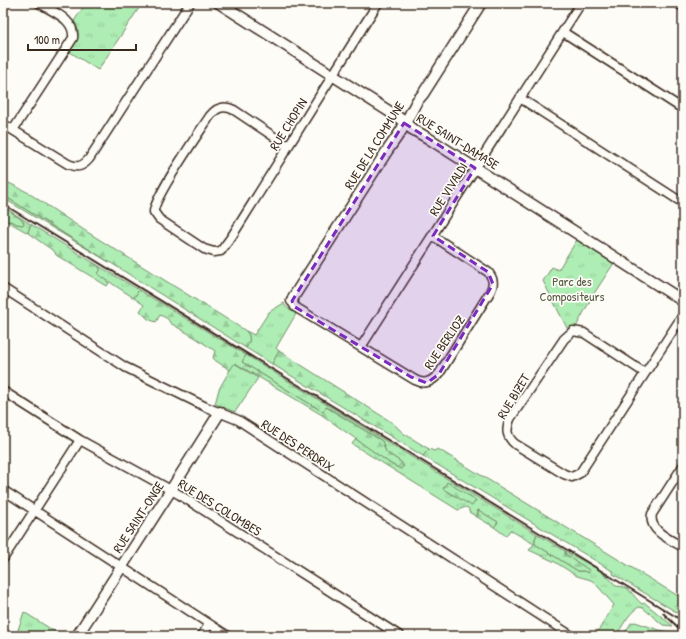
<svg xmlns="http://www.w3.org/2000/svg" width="686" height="639" font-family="'Patrick Hand',sans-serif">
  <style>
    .grass { fill: url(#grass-tufts); stroke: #748c69 }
    .forest { fill: url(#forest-firs); stroke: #748c69 }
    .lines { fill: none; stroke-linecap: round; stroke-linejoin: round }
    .minor-casing { stroke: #3b2a1e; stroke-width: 11 }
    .tertiary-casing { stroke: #3b2a1e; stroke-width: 13 }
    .minor { stroke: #fdfcf7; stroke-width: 8 }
    .tertiary { stroke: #fdfcf7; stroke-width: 10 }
    .rail { stroke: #3b2a1e; stroke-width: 2 }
    .marked { fill: #7b2cbf; fill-opacity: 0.2; stroke: #7b2cbf; stroke-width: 3; stroke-dasharray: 8 5; stroke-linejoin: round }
    .labels { text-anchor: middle; stroke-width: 3.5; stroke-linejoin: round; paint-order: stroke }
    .street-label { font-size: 13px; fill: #3b2a1e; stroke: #fdfcf7 }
    .park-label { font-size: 13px; fill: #585b44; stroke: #fdfcf7 }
  </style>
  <defs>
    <pattern id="grass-tufts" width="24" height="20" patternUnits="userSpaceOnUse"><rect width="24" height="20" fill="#aeedb4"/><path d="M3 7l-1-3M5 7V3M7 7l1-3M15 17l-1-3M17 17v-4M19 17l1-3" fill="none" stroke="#97cb9a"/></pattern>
    <pattern id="forest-firs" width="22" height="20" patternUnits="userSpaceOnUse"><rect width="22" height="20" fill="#aeedb4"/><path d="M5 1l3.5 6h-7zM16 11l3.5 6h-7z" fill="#97cb9a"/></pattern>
  </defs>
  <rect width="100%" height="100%" fill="#fdfcf7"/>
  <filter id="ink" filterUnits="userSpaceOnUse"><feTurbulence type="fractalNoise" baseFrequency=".025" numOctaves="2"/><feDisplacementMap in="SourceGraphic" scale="8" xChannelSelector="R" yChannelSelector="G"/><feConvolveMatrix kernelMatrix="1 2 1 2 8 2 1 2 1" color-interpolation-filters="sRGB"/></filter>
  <g filter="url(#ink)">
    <path class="grass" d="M86,3h53l2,2 -43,65 -28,-18c7,-11 12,-20 4,-31z
      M3,195l106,67 -106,-64z
      M5,208l27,17 -2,1 -2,7 -21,-12h3l7,3 5,1 2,-2 -2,-3z
      M577,240l37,23 -21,32 -17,32h-5l-4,1 -24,-47 9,-14 6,3z
      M94,263l45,27 -5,8 -35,-23 -1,-2 2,-5z
      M284,303l1,3 11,8 -20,34 3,3 -7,13 -26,-16c4,-7 5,-11 0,-17l8,4 15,-23z
      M246,355l291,179 -2,5v5l43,27h6l-19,-17v-3c15,9 41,20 51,35 15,0 16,10 26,18l3,-1 28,23 -10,-1 -20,-17 -4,-1c-10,5 -17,20 -23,29h-21l19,-31 -19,-22 -4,-3 -14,-4 -22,-14 -26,-12 5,-6 -24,-14 -4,6 -12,-9 4,-5 -20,-12 -1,7 -8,-5v-3l-3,-2 -8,3 -106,-66 4,-5 35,25 10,5v-7l-15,-10 -4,-11 -55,-34 -4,5 -81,-50z
      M234,363l24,15 -23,34 -20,-8 4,-15z
      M429,449l5,2 4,-2 245,150v17l-70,-42 1,-2 -191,-116z
      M24,612l3,2 35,22h-46z
      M635,622l24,8 22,4 1,2h-59l8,-13z"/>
    <path class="forest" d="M3,180l24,12 57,38 162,101c5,6 4,10 0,17l-243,-153z
      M3,206l19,14 2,3 -1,2 -6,-1 -7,-3 -7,2z
      M32,225l62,38 6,5v3l-2,2 1,2 10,8 -2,3 -51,-31 -1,-3 -27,-19 2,-7z
      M139,290l107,65 -4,7 81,50 3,-5 56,34 4,11 15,10 3,4 -3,3 -10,-5 -69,-49 -87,-52 -5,7 -14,-9 -3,-3 2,-7 -19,-13 -26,-15 -2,-4 -8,-4 -4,7 -8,-3 -8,-8 4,-6 -10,-7z
      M279,351l114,72 10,10 26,16 -6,7 -151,-92z
      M447,482l29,18 -4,6 -29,-17z
      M478,510l20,12 -4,5 -17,-10z
      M537,534l28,17v3l24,16v3l-5,-2h-6l-43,-27v-5z"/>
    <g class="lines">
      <defs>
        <path id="minor" d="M677,3l6,4
          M563,32l120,77
          M520,98l163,105
          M3,124l65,40c9,4 14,3 21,-5l101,-156
          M13,130l60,-92c2,-19 -20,-26 -34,-35
          M288,146l-54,-36c-10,-5 -17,-3 -24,6 -10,15 -57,83 -56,96l5,7 45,30 10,3 7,-1 11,-15 146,-233
          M3,288l122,79 81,40 32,13 334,216
          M292,301l3,6 120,73c10,5 16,2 24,-6l51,-82c4,-8 4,-13 -2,-20l-55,-36
          M361,347l220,-344
          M645,373l-61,-40 -11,-2 -9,8 -54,80c-4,11 -4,17 5,25l49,30 8,3 8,-4 103,-158
          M3,391l77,49 100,55 220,141
          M683,466l-31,48c-4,17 19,26 31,33
          M3,490l225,146
          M3,559l77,-119
          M202,636l7,-12"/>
        <path id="tertiary" d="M219,3l179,114 14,12 16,9 255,163
          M292,301l2,-5 93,-145 14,-20 16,-30 6,-7 58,-91
          M77,636l94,-146 49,-78"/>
      </defs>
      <use href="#minor" class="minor-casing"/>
      <use href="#tertiary" class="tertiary-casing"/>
      <use href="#minor" class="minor"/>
      <use href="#tertiary" class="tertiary"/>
      <path class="rail" d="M3,204l680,417
        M663,613l20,19"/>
    </g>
  </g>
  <path class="marked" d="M404,123l71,45 -42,68 55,36 5,12 -54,90 -12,9 -16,-6 -116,-70 -3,-6z"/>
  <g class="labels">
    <g class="street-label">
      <text transform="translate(288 124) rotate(-58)" y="5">RUE CHOPIN</text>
      <text transform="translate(458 141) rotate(32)" y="5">RUE SAINT-DAMASE</text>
      <text transform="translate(374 145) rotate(-58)" y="5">RUE DE LA COMMUNE</text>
      <text transform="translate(448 189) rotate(-58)" y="5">RUE VIVALDI</text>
      <text transform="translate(444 342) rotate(-56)" y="5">RUE BERLIOZ</text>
      <text transform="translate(513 396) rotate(-59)" y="5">RUE BIZET</text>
      <text transform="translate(298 445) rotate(33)" y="5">RUE DES PERDRIX</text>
      <text transform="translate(220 507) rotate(32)" y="5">RUE DES COLOMBES</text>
      <text transform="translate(138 517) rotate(-57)" y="5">RUE SAINT-ONGE</text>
    </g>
    <g class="park-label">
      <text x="572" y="286">Parc des<tspan x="572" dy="15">Compositeurs</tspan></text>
    </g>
  </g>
  <rect width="686" height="639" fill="none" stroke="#fdfcf7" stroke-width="16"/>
  <rect x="8" y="8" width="670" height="623" fill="none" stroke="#3b2a1e" stroke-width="1.5" filter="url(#ink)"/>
  <path d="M28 44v6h108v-6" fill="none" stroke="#3b2a1e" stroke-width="2"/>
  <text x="34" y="44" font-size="12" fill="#3b2a1e" stroke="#fdfcf7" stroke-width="3" paint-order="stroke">100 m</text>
</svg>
